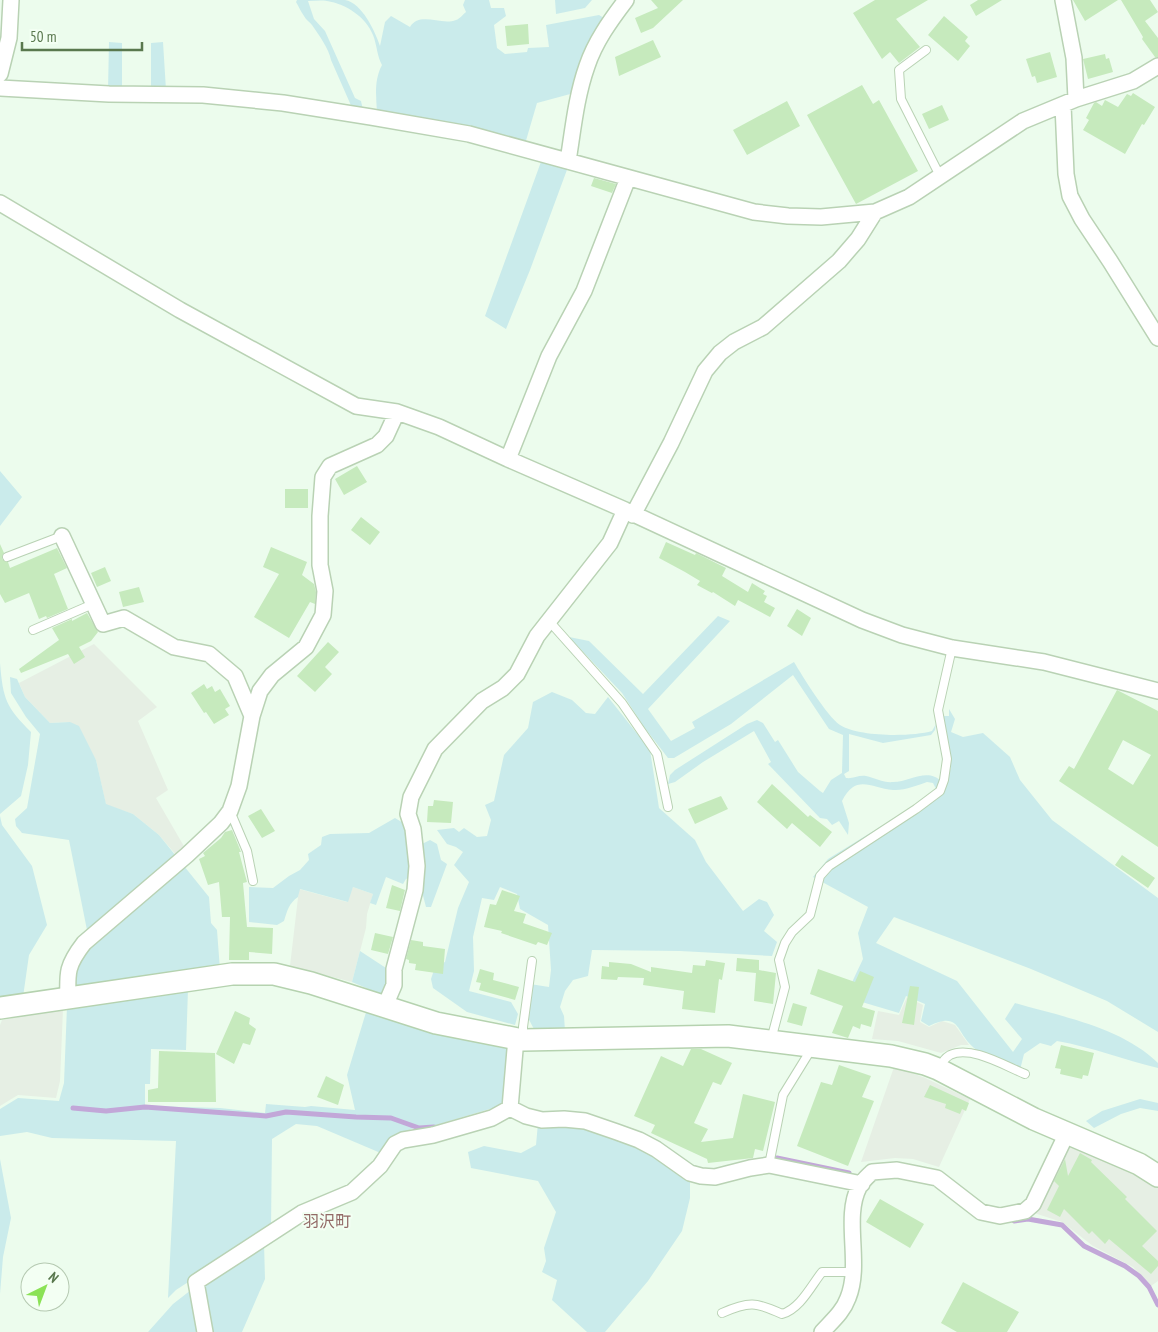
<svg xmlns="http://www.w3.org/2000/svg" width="1158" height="1332" font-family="'PT Sans Narrow','Noto Sans JP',sans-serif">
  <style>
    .industrial { fill: #e6efe4 }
    .green { fill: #caebeb }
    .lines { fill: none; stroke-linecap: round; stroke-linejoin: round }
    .stream { stroke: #c2a7d8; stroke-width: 5 }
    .building { fill: #c6eabd; fill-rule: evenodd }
    .lane-casing { stroke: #b9d2b4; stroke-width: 10 }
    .street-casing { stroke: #b9d2b4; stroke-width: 18 }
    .secondary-casing { stroke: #b5d2af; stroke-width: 24 }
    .lane { stroke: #fff; stroke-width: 8 }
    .street { stroke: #fff; stroke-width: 15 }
    .secondary { stroke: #fff; stroke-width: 21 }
    .labels { text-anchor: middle; stroke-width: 4; stroke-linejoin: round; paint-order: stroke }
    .neighbourhood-label { font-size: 16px; fill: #936a67; stroke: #f3fff3 }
  </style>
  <rect width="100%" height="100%" fill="#ecfced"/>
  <path class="industrial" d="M94,644l63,63 -19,14 30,69 -12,8 29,50 -9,7 -17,-20 -26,-21 -27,-9 -10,-45 -26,-38 -20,1 -25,-26 -6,-14z
    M353,887l20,7 -6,20 -1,14 -14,54 -62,-16 9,-77 48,13z
    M907,997l16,8 -3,17 9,5 13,-6 13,4 14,20h-8l-20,8 -43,-12 -26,-2 6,-28 21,4z
    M63,1009l-3,72 -4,17 -38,-3 -18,11v-81l2,-5z
    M894,1067l29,10 47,22 -31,68 -26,-8 -18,-1 -34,4z
    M1066,1141l58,26 34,21v93l-7,5 -18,-19 -40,-21 -31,-24 -31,-10z"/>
  <path class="green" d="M297,0c15,0 32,0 48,0 17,3 30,31 35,46l5,-24 6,-6 19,11c10,-16 31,-1 46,-7 4,-1 7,-6 10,-8l-3,-7 2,-5h24l2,8h13l2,8 -12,9 3,23 8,6 22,-2 1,-4 21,-1 -3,-22 53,-10 5,3 -30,75 -37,10 -12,41 -148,-32c-1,-16 -3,-32 5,-47 -5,-9 -5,-20 -9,-30 -7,-18 -27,-31 -46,-34 -6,-1 -13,0 -19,0l6,18 11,12 30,67 6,3 2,9h-10l-22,-50c-2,-11 -12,-25 -19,-35 -2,-3 -6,-5 -8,-9 -3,-4 -5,-9 -8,-14z
    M555,0h37l-7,8 -29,6z
    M109,42l13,1v47h-14z
    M163,42l3,48h-15v-47z
    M542,159l26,8 -38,103 -24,59 -21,-13z
    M0,471l22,26 -22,29z
    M718,616l12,5 -82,88 23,32 24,-13 -3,-6 102,-60c9,15 33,54 46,63 19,12 71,12 92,6l4,-7 -1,6 -4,5 -48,8 -34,-9v37l-5,3 2,4c7,1 12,-3 20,-2 9,2 18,7 27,6 18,0 34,-15 49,0l5,-4 4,-10 -8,-52h6v-7l6,10 -4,13 12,5 20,-4 27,24 10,23 32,40 106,78v134l-51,-31 -76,-32 -137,-52 -18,26 81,38 56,71 9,-13 -17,-20 10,-16c48,14 106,24 143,60v5c-34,-8 -66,-21 -101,-27l-6,5 -11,-3 -16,11 -4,16c-11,-6 -37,-15 -46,-22 -19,-16 -13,-37 -45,-22l-8,-5 4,-17 -19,-8 -7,17 -54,-16 18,-38 -5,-26 10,-26 -55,-30 15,-18 94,-58 14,-12 -3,-6 -6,-1c-9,3 -23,9 -34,8 -22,-2 -37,-17 -51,11l7,22 -1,12 -9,-14 -7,4 -5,-6 -7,-1 -52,-54 3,-2 -17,-31 -51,31 -28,20 -7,2 2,-9 5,-5 72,-46 10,-4 6,3 12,19 3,-2 20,32 22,19 3,2 8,-13 11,-7 1,-38 -14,-6 -36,-54 -62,49 -57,34h-6l-24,-31 -22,-34 -53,-56 20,4 54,53z
    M0,663c3,36 6,44 31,69l-3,33 -7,31 -21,18z
    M10,677l7,2 8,18 25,26 20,-1 9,4 17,34 10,44 27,10 26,21 50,62 2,26 6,7 3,40 -154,20 4,-35 17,-25 -18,-90 -47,-7 -6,-7 -1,-7 12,-11 13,-74 -14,-17 -15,-24z
    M552,692l20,8 14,13 9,1 13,-17 42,53 9,58 36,32 11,22 37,49 16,-12 8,3 7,13 -10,16 13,11 -5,14 -92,-5 -88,-1 -4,26 -15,4 -8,11 -5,16 4,9 1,15h-30l-9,-17 4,-30 19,3 2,-17 -3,-45 -28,-16 -3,-15 -17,-7 -6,13 -12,-2 -9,39 1,34 -5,20 42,11 7,12 -3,11 -48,-13 -34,-24 -2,-9 4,-12 10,-5 13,-54 11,-26 -15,-17 9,-13 -7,-5 -9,-3 -10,-14 17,-2 5,4 5,-4 13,9 10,-1 4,-16 -6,-15 9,-4 10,-46 24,-27 5,-26z
    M0,816l2,9 30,41 15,59 -18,30 -6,42 -23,3z
    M395,818l15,9 12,17 8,-4 7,4 4,16 6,4 -16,43h-5l-5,-19 -11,-11 -4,2 -3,5 -17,-7 -10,28 -6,-2 3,-9 -20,-7 -5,15 -48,-13 -2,8c-9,6 -11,14 -14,24l-7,4 -28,-3v-35l24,1 16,-12 11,-6 9,-10 -1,-6 13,-9 1,-8 8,-3 39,-1z
    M360,951l26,17 -1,7 6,13 -6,8 -33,-14z
    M188,989l-2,61 -35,-1 -1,35h-5v22l75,2 45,5 1,-9 39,3 6,-1 44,4 -8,-35 20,-66 142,36 -3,62 -9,4 -4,-3 -57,17 -18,1 -25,12 -10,16 -66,-28 -21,-2 -24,15 -1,89 -95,62 -8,8 8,-157 -124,-3 -25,-6 -27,4v-27l18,-11 41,3 5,-18 3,-77z
    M1140,1099l18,4v8l-18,-3 -19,6 -27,14 -8,-7 16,-10z
    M563,1121l74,22 53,20v35l-8,33 -34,50 -43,51h-18l-35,-32 5,-20 -15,-8 4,-11 -2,-13 12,-36 -18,-31 -67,-13 -3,-16 16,-6 37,7 15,-8 2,-22z
    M0,1159l11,59 -8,39 -3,37z
    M264,1243l1,36 -23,53h-31l-8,-42 5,-8z
    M191,1290l8,42h-51l25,-28z"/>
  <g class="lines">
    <path class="stream" d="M73,1108l33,3 39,-4 121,9 20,-4 70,5 35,1 28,10 15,-1
      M777,1158l72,15
      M1014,1221l14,-2 34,6 22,21 41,20 14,10 10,11 9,18"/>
  </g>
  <path class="building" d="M651,0h32l-30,28 -12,5 -6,-15 23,-10z
    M875,0h53l-32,19 24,28 -21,16 -9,-11 -8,7 -29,-46z
    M978,0h24l-26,16 -6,-11z
    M1073,0h45l-33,21z
    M1121,0h29l8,12 -13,9 13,17v19h-3l-13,-18 1,-2z
    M944,16l24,21 -3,4 5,5 -12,15 -30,-26z
    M528,24l1,20 -22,2 -2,-20z
    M653,40l8,17 -42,19 -4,-19z
    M1050,52l7,25 -20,6 -2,-7 -3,1 -6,-18z
    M1105,54l1,5 3,-1 4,14 -25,7 -5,-20z
    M862,85l11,19 6,-4 39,71 -62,33 -49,-89z
    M1133,93l22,14 -11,18 -2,-1 -17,30 -42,-24 6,-10 -3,-2 8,-15 2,-1 6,4 3,-6 13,7 9,-13 4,2z
    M787,101l13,25 -53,29 -14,-25z
    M942,105l7,15 -20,9 -7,-15z
    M594,178l22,6 -4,9 -21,-7z
    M357,466l10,16 -23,13 -9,-16z
    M285,489h23v19h-23z
    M361,517l19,15 -10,13 -19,-15z
    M666,542l29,13 1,-2 30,15 -4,8 26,16 4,-9 13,8 -2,3 4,2 -3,6 11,6 -5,9 -32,-17 -3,6 -22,-14 -1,1 -15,-8 3,-4 -15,-9 -26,-14z
    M0,544l4,9 -2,3v3l6,3 2,6 47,-20 10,20 -13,6 14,35 -21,9 -1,-2 -7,3 -10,-26 -24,10 -5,-9z
    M271,547l36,15 -5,13 12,9 2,8 -1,12 -5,-2 -21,36 -35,-21 25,-43 -16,-7z
    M105,567l6,14 -14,6 -6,-14z
    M139,587l5,15 -21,5 -4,-15z
    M797,609l14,9 -9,18 -15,-10z
    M87,613l11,19 -7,9 -12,6 6,10 -11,7 -6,-10 -47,19 -2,-4 40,-29 -7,-12 20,-9v2z
    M328,642l11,10 -14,15 7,7 -17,18 -18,-16z
    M204,684l3,5 5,-3 3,6 5,-3 10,17 -5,3 4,6 -15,9 -8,-12 -2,1 -13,-20z
    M1117,690l41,21v136l-99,-66 10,-15 5,3zM1123,740l28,15 -18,30 -25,-16z
    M772,784l36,33 2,-2 22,17 -12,15 -28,-24 -5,6 -30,-27z
    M721,796l7,13 -33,15 -7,-15z
    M434,800l19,2 -2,21 -24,-1 1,-16h5z
    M261,809l14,22 -13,7 -14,-22z
    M232,830l9,22h-2l8,30 -4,1 4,44 26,1 -1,26 -23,-2v8h-20l1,-43h-8l-3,-35 -11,3 -9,-26 6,-3 -2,-3 18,-15 4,-6z
    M1122,855l33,23 -7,10 -33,-23z
    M392,885l13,5 -5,21 -14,-3z
    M502,890l18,6 -6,15 12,3 -3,9 29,10 -5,12 -9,-3 -2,3 -35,-12 1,-2 -18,-4 6,-23 6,1z
    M375,933l18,4 -5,17 -17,-4z
    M411,940l12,2v4l22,3 -2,25 -28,-4 1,-6 -7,-1v-3l-3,-1z
    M737,958l22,2v10l17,3 -3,31 -19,-3 2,-28 -20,-2z
    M706,960l19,3 -3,17 -3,-1 -4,34 -33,-4 2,-18 -41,-6 1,-7 -26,-1 -1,3 -16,-1 1,-13 7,1v-5l22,2 20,8v-5l41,6 1,-8 12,1z
    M480,969l14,4 -1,7 26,7 -4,13 -36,-10 2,-7 -5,-1z
    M818,969l37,13 5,-11 14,6 -12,30 13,4 -4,16 -10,-3 -1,5 -7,-3 -5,12 -16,-5 11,-27 -33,-12z
    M910,986l9,1 -5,38 -12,-2z
    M793,1003l14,4 -5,19 -15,-4z
    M235,1011l15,7 -1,6 7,5 -6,16 -7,-2 -9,21 -18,-10z
    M1061,1045l33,8 -6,23 -5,-1 -1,4 -22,-5 1,-5 -6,-1z
    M691,1049h10l31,14 -11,22 -8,-3 -19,41 14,6 -7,13 32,-4 10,-44 32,8 -12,49 -8,-2 -2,9 -45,5 -1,-4 -56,-26 4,-8 -21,-9 27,-60 22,10z
    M159,1051l56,2 1,49h-68v-12l10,-2z
    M839,1065l32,11 -9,21 12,4 -26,65 -51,-20 24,-64 11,3z
    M326,1076l18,9 -6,20 -21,-8z
    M930,1085l39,18 -3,8 -4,-2 -2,5 -15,-6 1,-4 -22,-7z
    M1080,1153l12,7 -1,2 36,35 -2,2 32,32 -15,15 16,15v5l-7,8 -42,-35 -4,5 -13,-13 -3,3 -25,-25 -4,8 -13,-7 12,-24 -5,-5 11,-22 3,17z
    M880,1199l44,25 -14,24 -44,-26z
    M963,1282l56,30 -12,20h-50l-16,-9z"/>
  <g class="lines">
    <defs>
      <path id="lane" d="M926,50l-27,20 2,29 39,77
        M7,557l55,-21
        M549,621l73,82 35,51 11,53
        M33,630l60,-26
        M230,811l17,40 6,30
        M523,1038v-11l9,-66
        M771,1040l14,-53 -6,-27 6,-17 7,-11 18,-17 10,-39 9,-10 87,-57 24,-18 4,-11 3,-21 -9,-49 14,-62
        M940,1067c2,-5 5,-9 10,-12 21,-10 55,11 75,19
        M769,1165l14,-70 29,-47
        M722,1313c27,-12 34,-11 60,1 18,-5 29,-28 40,-42h31"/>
      <path id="street" d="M1063,0l11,58 2,41
        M0,74l9,-36 2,-38
        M0,88l109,6 94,1 80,8 88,14 98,17 285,78 34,4 33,1 54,-5 34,-15 114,-76 53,-22 57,-18 25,-15
        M1063,105l3,69 4,22 12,23 28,42 48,77
        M568,161c5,-31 8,-64 19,-95 8,-24 23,-45 39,-66
        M0,203l180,107 176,96 41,6 42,15 69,32 117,51 237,110 40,15 50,13 92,14 114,29
        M508,459l41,-103 35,-65 44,-113
        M633,515l38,-72 34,-72 15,-18 14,-11 29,-15 76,-66 19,-22 17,-27
        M62,536l41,88 21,-6 50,29 35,7 26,22 17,40
        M68,999c-1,-27 -1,-34 16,-56l103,-88 34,-32 9,-12 9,-25 13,-70 8,-25 12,-16 34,-28 17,-32 2,-24 -5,-26v-49l3,-39 7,-11 47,-21 9,-9 11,-24
        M385,1006l9,-21v-16l21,-79 2,-24 -4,-37 -5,-15 3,-17 24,-48 47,-48 21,-13 14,-14 20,-38 73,-93 15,-33
        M510,1108l16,8 16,4 22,-1 21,2 32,11 22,8 17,9 34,24 11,3 14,1 35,-9 19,-3 93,19
        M205,1332l-9,-50 106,-69 50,-21 28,-26 15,-22 8,-4 30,-5 59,-17 18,-10 6,-70
        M822,1332c10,-11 21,-20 26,-34 14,-34 -5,-80 11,-111 3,-6 9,-11 13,-15l25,-2 40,8 44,34 19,4 25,-5 8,-7 34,-71"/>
      <path id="secondary" d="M0,1008l232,-34h42l37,9 125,40 87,17 205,-4 163,20 34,8 13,5 96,50 105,45 19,12"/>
    </defs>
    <use href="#lane" class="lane-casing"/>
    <use href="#street" class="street-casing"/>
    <use href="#secondary" class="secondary-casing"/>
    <use href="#lane" class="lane"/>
    <use href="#street" class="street"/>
    <use href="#secondary" class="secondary"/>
  </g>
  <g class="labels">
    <g class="neighbourhood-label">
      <text x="327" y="1227">羽沢町</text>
    </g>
  </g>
  <g transform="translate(45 1287) rotate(42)"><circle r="24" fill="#f3fff3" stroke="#b5c9b1"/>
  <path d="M0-4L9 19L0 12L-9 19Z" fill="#8be256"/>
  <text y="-8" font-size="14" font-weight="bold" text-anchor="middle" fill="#59784e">N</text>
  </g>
  <path d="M22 42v8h120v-8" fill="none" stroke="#59784e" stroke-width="2.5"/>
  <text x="30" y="42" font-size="15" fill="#59784e" stroke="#f3fff3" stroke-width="4" paint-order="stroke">50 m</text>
</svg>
